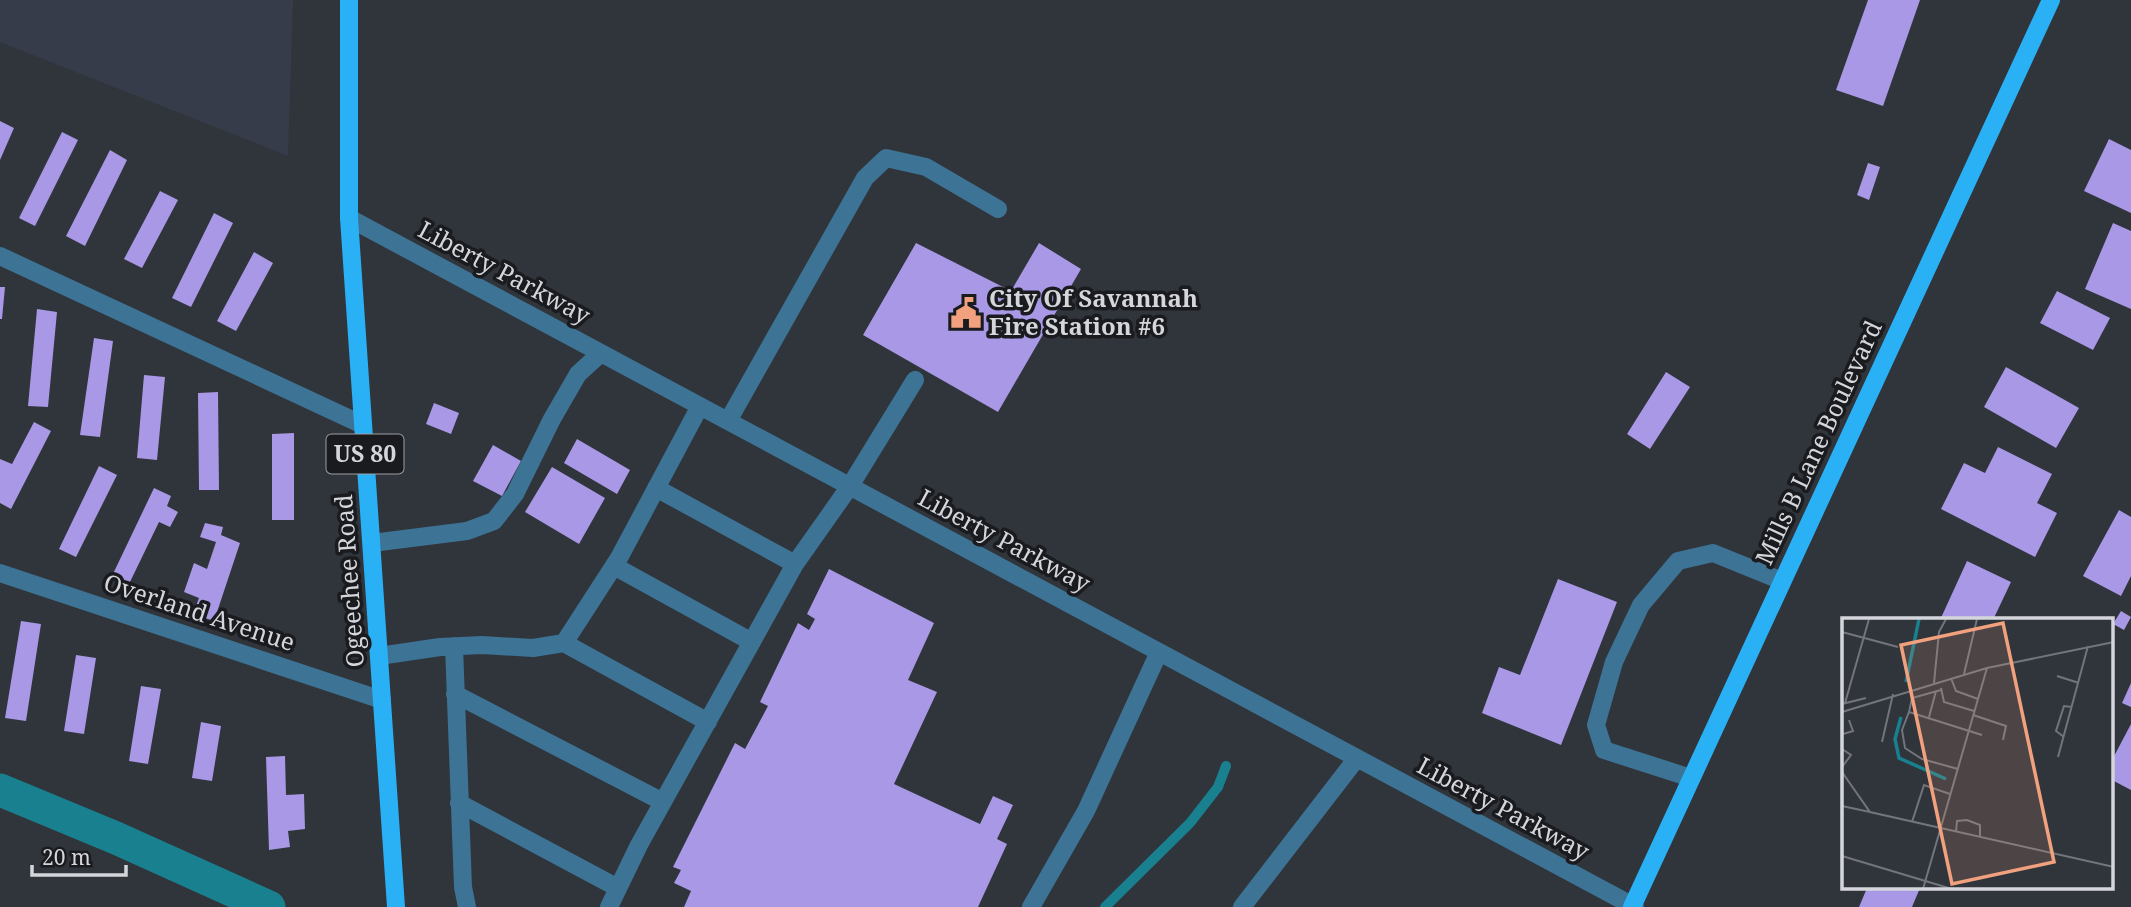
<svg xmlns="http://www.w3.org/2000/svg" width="2131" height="907" font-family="'Noto Serif',serif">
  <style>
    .built { fill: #363c49 }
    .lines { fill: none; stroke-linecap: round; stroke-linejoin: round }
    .stream { stroke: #19808f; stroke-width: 10 }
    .canal { stroke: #19808f; stroke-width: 33 }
    .building { fill: #a898e6 }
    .minor { stroke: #3d7394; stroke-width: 18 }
    .major { stroke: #2ab0f4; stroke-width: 18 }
    .labels { text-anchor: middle; stroke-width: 7; stroke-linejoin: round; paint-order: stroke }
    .shield { fill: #1a1b1f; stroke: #9c9ea3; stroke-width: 2 }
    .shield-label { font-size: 23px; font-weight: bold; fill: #d4d6db }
    .street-label { font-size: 24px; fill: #d4d6db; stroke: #1a1b1f }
    .poi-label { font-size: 24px; font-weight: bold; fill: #d4d6db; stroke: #1a1b1f; text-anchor: start }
    .inset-river { fill: none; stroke: #19808f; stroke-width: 3.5 }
    .inset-road { fill: none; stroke: #72757b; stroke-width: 2 }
    .view { fill: #f2a17e; fill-opacity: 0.15; stroke: #f2a17e; stroke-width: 3.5 }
    .inset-edge { fill: none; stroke: #d4d6db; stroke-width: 3.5 }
  </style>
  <rect width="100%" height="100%" fill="#30343b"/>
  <path class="built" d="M0,0h293l-5,156 -288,-114z"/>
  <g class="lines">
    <path class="stream" d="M1105,907l85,-84 28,-36 8,-21"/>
    <path class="canal" d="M0,790l116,48 153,69"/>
  </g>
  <path class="building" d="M1868,0h52l-37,106 -47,-16z
    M0,121l14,7 -14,32z
    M62,132l16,8 -43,86 -16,-8z
    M2109,139l22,11v63l-47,-22z
    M110,150l17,10 -42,86 -19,-10z
    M1868,163l12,4 -11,33 -12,-5z
    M160,191l18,9 -36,68 -18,-9z
    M214,213l19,10 -42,84 -19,-9z
    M2113,223l18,8v78l-46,-20z
    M916,243l95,48 28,-48 42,26 -83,143 -135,-77z
    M254,252l19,11 -37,68 -19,-10z
    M0,287h5l-3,32h-2z
    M2057,291l53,27 -17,32 -53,-27z
    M37,309l20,3 -9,95 -20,-1z
    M94,338l19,3 -13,96 -20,-2z
    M2006,367l73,41 -23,40 -72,-41z
    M1666,372l24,15 -40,62 -23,-15z
    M144,375l21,2 -8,83 -20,-2z
    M218,392l1,98h-20l-1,-97z
    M434,403l25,10 -8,21 -25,-10z
    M34,422l17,9 -40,78 -11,-6v-44l12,5z
    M294,433v87h-22v-86z
    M577,439l53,31 -13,24 -53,-31z
    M493,445l28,16 -19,35 -29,-15z
    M1998,447l54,27 -15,29 20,10 -22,44 -94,-48 23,-46 21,10z
    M99,466l18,9 -41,82 -17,-8z
    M552,467l53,31 -26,46 -54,-32z
    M154,488l17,8 -4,10 11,6 -8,15 -11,-5 -30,62 -17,-8z
    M2119,510l12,7v59l-10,20 -38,-20z
    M205,523l18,4 -2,8 19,8 -26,78 -21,-7 6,-16 -15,-6 10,-29 13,6 9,-27 -16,-5z
    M1967,561l44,21 -18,38h-53z
    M829,569l105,54 -26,57 29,12 -43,92 86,40 13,-28 20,9 -16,34 10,5 -29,63h-294l7,-16 -17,-8 7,-13 -8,-3 62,-124 10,6 23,-43 -8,-4 38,-79 11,7 6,-11 -8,-5z
    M1558,579l59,23 -56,143 -79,-32 17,-46 21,8z
    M2121,611l10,6 -7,13 -11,-6z
    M21,621l20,3 -15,97 -21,-3z
    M76,655l20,3 -12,76 -20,-3z
    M2131,683v24l-9,-4z
    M141,686l20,3 -13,75 -19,-3z
    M201,722l20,4 -9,55 -20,-3z
    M2131,724v66l-19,-10v-20z
    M285,756l1,39 18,-1 1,35 -17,2 2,16 -21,3 -3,-93z
    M1867,888h53l-8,19h-53z"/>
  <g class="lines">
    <path class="minor" d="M349,218l1286,689
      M0,256l363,169
      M728,421l137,-243 21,-20 40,9 72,42
      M656,488l139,76
      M372,543l95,-12 27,-10 21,-27 37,-75 26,-45 23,-21
      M614,566l138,76
      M0,573l382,127
      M564,643l144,79
      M454,646l9,241 4,20
      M379,656l61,-9 42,-2 51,3 31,-5 55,-85 81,-152
      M455,694l208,108
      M1691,778l-87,-28 -8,-25 18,-63 27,-57 37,-44 35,-8 69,28
      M459,803l159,85
      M609,907l30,-62 156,-281 55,-78 65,-106
      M1031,907l55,-96 73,-159
      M1242,907l115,-149"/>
    <path class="major" d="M349,0v218l47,689
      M1632,907l419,-907"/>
  </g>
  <defs>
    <symbol id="civic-bare" viewBox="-9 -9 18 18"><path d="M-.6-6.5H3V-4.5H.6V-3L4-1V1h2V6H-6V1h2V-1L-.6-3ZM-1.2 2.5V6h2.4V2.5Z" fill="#f2a17e" stroke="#1a1b1f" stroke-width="2.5" paint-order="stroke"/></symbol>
  </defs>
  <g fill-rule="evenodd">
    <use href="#civic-bare" x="944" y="291" width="44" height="44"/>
  </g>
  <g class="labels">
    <rect class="shield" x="326.5" y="434.5" width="77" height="39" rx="5"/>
    <g class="shield-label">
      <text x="365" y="462">US 80</text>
    </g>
    <g class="street-label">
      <text transform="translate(504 273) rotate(28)" y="8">Liberty Parkway</text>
      <text transform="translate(1819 443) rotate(-65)" y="8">Mills B Lane Boulevard</text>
      <text transform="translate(1004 541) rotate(28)" y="8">Liberty Parkway</text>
      <text transform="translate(350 581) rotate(-94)" y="8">Ogeechee Road</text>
      <text transform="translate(199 613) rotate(18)" y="8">Overland Avenue</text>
      <text transform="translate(1503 809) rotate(28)" y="8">Liberty Parkway</text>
    </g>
    <g class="poi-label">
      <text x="989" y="307">City Of Savannah<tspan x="989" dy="28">Fire Station #6</tspan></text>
    </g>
  </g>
  <g transform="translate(1842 618)">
    <rect width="271" height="271" fill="#30343b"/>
    <path class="inset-river" d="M64,64l13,-63M59,99l-6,22 4,19 47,21"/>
    <path class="inset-road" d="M0,14l56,15M122,56l13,-55M215,58l22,7M109,60l5,13 22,8M92,65l5,-51 7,-13M99,70l3,14 30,9M99,72l-29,8 -3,14 73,23M3,85l24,-84M0,86l24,-6M0,94l145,-44 127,-26M67,94l-7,18 3,18 17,11 36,10M131,97l33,11 -3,14M87,99l7,-26M1,116l10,-3 -4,-11M222,119l-8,-6 8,-25 8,1M40,124l11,-48M0,131l9,6 -9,12M216,139l30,-111M0,154l28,40 244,55M0,188l28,6M70,204l12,-37 26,9M114,214l1,-11 10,-1 13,5v12M0,238l110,33M81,271l64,-221"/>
    <path class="view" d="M161,5l51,239 -102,22 -51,-239z"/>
    <rect width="271" height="271" class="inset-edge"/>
  </g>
  <path d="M32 865v10h94v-10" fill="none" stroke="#d4d6db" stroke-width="3.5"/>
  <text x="42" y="865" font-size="21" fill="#d4d6db" stroke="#1a1b1f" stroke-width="5" paint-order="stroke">20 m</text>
</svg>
